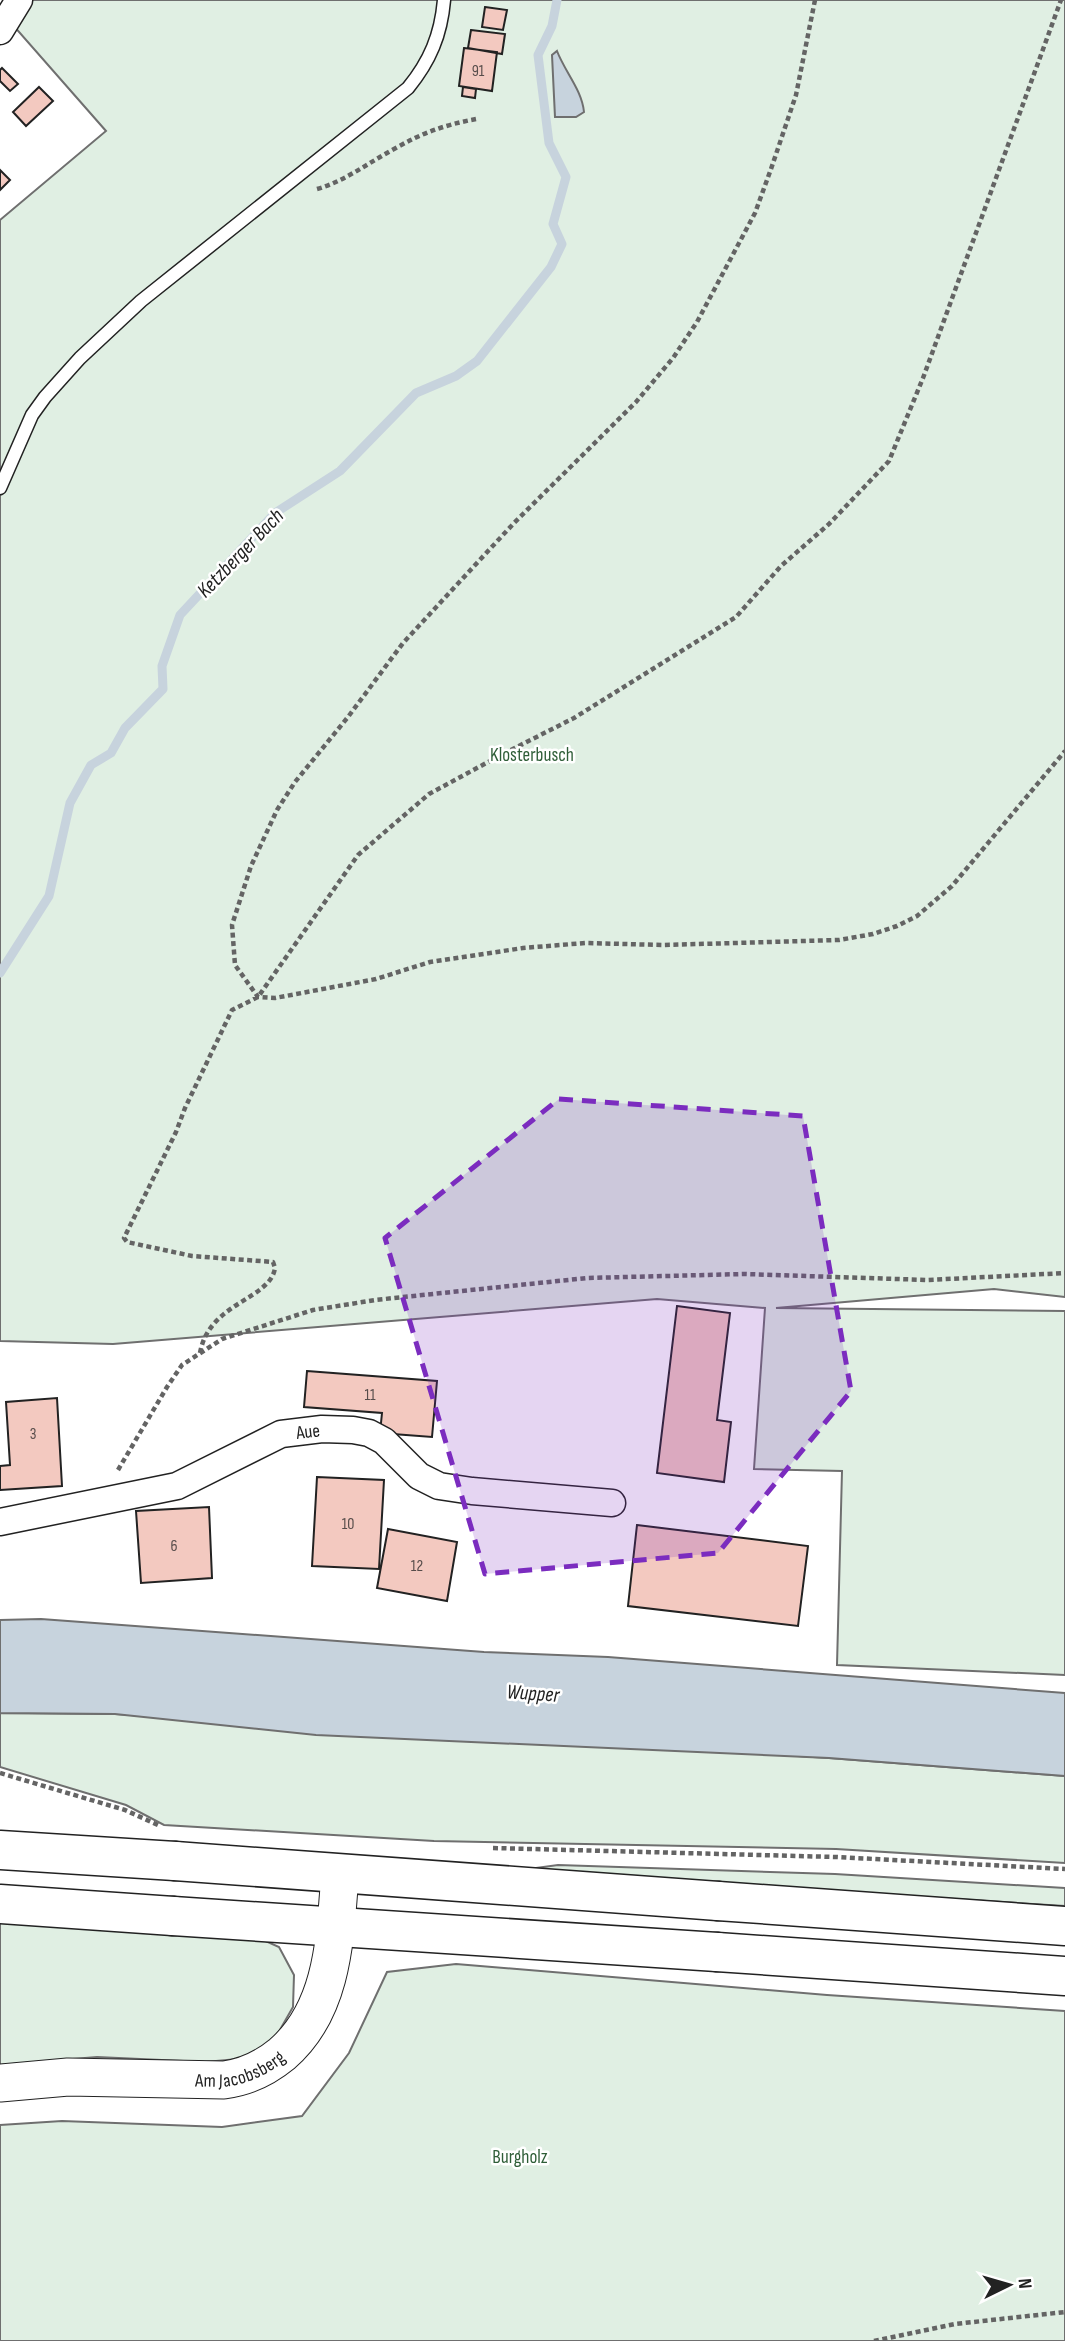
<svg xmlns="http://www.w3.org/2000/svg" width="1065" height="2341" font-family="'Sofia Sans Condensed',sans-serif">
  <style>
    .green { fill: #e0efe3; stroke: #6f6f6f; stroke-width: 2 }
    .water { fill: #c7d3dd; stroke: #6f6f6f; stroke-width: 2 }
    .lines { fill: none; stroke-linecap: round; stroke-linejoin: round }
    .stream { stroke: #c7d3dd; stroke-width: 9 }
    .building { fill: #f3c9c0; stroke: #222; stroke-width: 2 }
    .lane-casing { stroke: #222; stroke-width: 15 }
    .street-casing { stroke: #222; stroke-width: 29 }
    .secondary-casing { stroke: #222; stroke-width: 39 }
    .primary-casing { stroke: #222; stroke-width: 41 }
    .highway-casing { stroke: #222; stroke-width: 41 }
    .path { stroke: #646464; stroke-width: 4.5; stroke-dasharray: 5 3.5; stroke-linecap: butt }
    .lane { stroke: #fff; stroke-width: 12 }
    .street { stroke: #fff; stroke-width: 26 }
    .secondary { stroke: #fff; stroke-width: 37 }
    .primary { stroke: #fff; stroke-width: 38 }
    .highway { stroke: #fff; stroke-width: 38 }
    .marked { fill: #7b2cbf; fill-opacity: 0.2; stroke: #7b2cbf; stroke-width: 5; stroke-dasharray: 14 9; stroke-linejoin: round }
    .labels { text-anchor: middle; stroke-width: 5; stroke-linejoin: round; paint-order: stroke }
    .number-label { font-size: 16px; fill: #564c4a }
    .park-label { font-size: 19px; fill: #2f5e38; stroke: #fff }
    .street-label { font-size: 19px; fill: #222; stroke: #fff }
    .water-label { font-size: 21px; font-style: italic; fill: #222; stroke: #fff }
  </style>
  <rect width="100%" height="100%" fill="#fff"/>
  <path class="green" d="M31,0h1034v1297l-71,-8 -218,19 289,3v364l-228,-10 5,-194 -88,-2 11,-161 -108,-9 -544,45 -113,-3v-1121l106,-89 -94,-107z
    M0,1713l115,1 714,44 236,18v87l-229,-14 -402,-8 -270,-16 -38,-20 -126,-38z
    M558,1865l277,9 230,14v18l-551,-35z
    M0,1920l252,15 27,12 15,28 -1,32 -16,28 -28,23 -44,4 -108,-5 -97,8z
    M456,1964l371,31 238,16v330h-1065v-216l62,-4 160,6 80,-11 47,-63 38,-81z"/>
  <path class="water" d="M557,51c8,21 25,39 27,61l-8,5h-21l-3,-62z
    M41,1619l443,33 124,5 457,36v83l-236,-18 -513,-23 -201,-21 -115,-1v-93z"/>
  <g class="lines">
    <path class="stream" d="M0,973l49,-77 21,-93 21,-38 20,-12 14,-25 38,-39 -1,-23 18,-51 95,-102 65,-42 76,-78 40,-17 21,-15 74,-94 11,-23 -9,-20 13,-47 -17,-34 -11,-88 14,-29 5,-26"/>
  </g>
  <path class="building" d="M485,7l22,3 -4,20 -21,-3z
    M471,30l34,4 -3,20 -34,-6z
    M464,48l33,4 -5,39 -33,-5z
    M2,68l16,16 -8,7 -10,-10v-11z
    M39,87l14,14 -27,25 -13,-14z
    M463,87l13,2 -1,9 -13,-2z
    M0,170l10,10 -10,10z
    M677,1306l53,7 -13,107 14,2 -7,60 -67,-9z
    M307,1371l130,10 -5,56 -52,-4 2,-20 -78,-6z
    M57,1398l5,88 -62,4v-24l10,-1 -4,-63z
    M317,1477l67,3 -5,89 -67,-3z
    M209,1507l3,71 -71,5 -5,-72z
    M637,1525l171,21 -10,80 -170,-20z
    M388,1529l69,13 -10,59 -70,-13z"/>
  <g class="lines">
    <defs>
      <path id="lane" d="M0,488l32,-73 13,-18 35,-39 61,-57 267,-213c22,-27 33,-53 36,-88"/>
      <g id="street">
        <path d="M0,31l19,-31"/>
        <path id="s1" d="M0,1522l177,-36 104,-52 41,-5 31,1 16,3 15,8 35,35 20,10 33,5 140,12"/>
      </g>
      <g id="secondary">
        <path id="s2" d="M0,2083l68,-6 156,3c23,-3 41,-12 58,-26 52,-45 53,-117 58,-180"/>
      </g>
      <path id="primary" d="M175,1861l543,40
        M173,1916l544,36"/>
      <path id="highway" d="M0,1850l175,11
        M718,1901l347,25
        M0,1904l173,12
        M717,1952l348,24"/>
    </defs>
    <use href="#lane" class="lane-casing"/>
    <use href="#street" class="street-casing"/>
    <use href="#secondary" class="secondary-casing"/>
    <use href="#primary" class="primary-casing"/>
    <use href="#highway" class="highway-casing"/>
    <path class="path" d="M815,0l-19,95 -25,74 -16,44 -58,109 -24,36 -37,44 -122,121 -111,120 -55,74 -53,65 -18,28 -26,56 -19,59 3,40 23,32 17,1 101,-19 54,-17 93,-14 62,-5 78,2 108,-3 68,-2 34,-6 24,-8 20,-10 35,-30 113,-135
      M317,189c28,-8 51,-26 77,-40 28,-16 50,-24 82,-30
      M200,1353c9,-51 70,-53 75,-85l-2,-6 -81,-6 -65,-14 -3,-4 52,-106 9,-24 47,-98 26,-13 100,-142 71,-61 72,-39 73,-37 162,-101 45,-51 48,-42 60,-63 34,-83 138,-378
      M118,1470l49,-83 15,-22 40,-26 91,-29 62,-10 212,-22 157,-4 184,6 137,-7
      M0,1773l125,37 33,15
      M493,1848l343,9 229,12
      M874,2341l81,-17 110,-12"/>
    <use href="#lane" class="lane"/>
    <use href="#street" class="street"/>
    <use href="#secondary" class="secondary"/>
    <use href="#primary" class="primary"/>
    <use href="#highway" class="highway"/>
  </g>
  <path class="marked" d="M559,1099l244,17 48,275 -133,162 -233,21 -100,-336z"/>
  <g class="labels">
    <g class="number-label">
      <text x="478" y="76">91</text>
      <text x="370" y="1400">11</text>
      <text x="33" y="1439">3</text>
      <text x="348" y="1529">10</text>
      <text x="174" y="1551">6</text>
      <text x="417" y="1571">12</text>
    </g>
    <g class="park-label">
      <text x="532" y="761">Klosterbusch</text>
      <text x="520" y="2163">Burgholz</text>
    </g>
    <g class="street-label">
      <text dy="7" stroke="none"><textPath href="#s1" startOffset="324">Aue</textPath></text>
      <text dy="7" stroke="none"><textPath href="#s2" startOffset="242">Am Jacobsberg</textPath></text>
    </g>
    <g class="water-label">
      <text transform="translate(240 553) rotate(-46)" y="7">Ketzberger Bach</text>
      <text transform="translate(533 1693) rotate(4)" y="7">Wupper</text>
    </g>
  </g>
  <g transform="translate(1009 2285) rotate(85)" stroke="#ffffff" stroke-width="5" paint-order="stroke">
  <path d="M0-5L12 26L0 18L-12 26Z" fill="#222222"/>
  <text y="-10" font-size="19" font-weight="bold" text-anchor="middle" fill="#222222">N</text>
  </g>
</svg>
